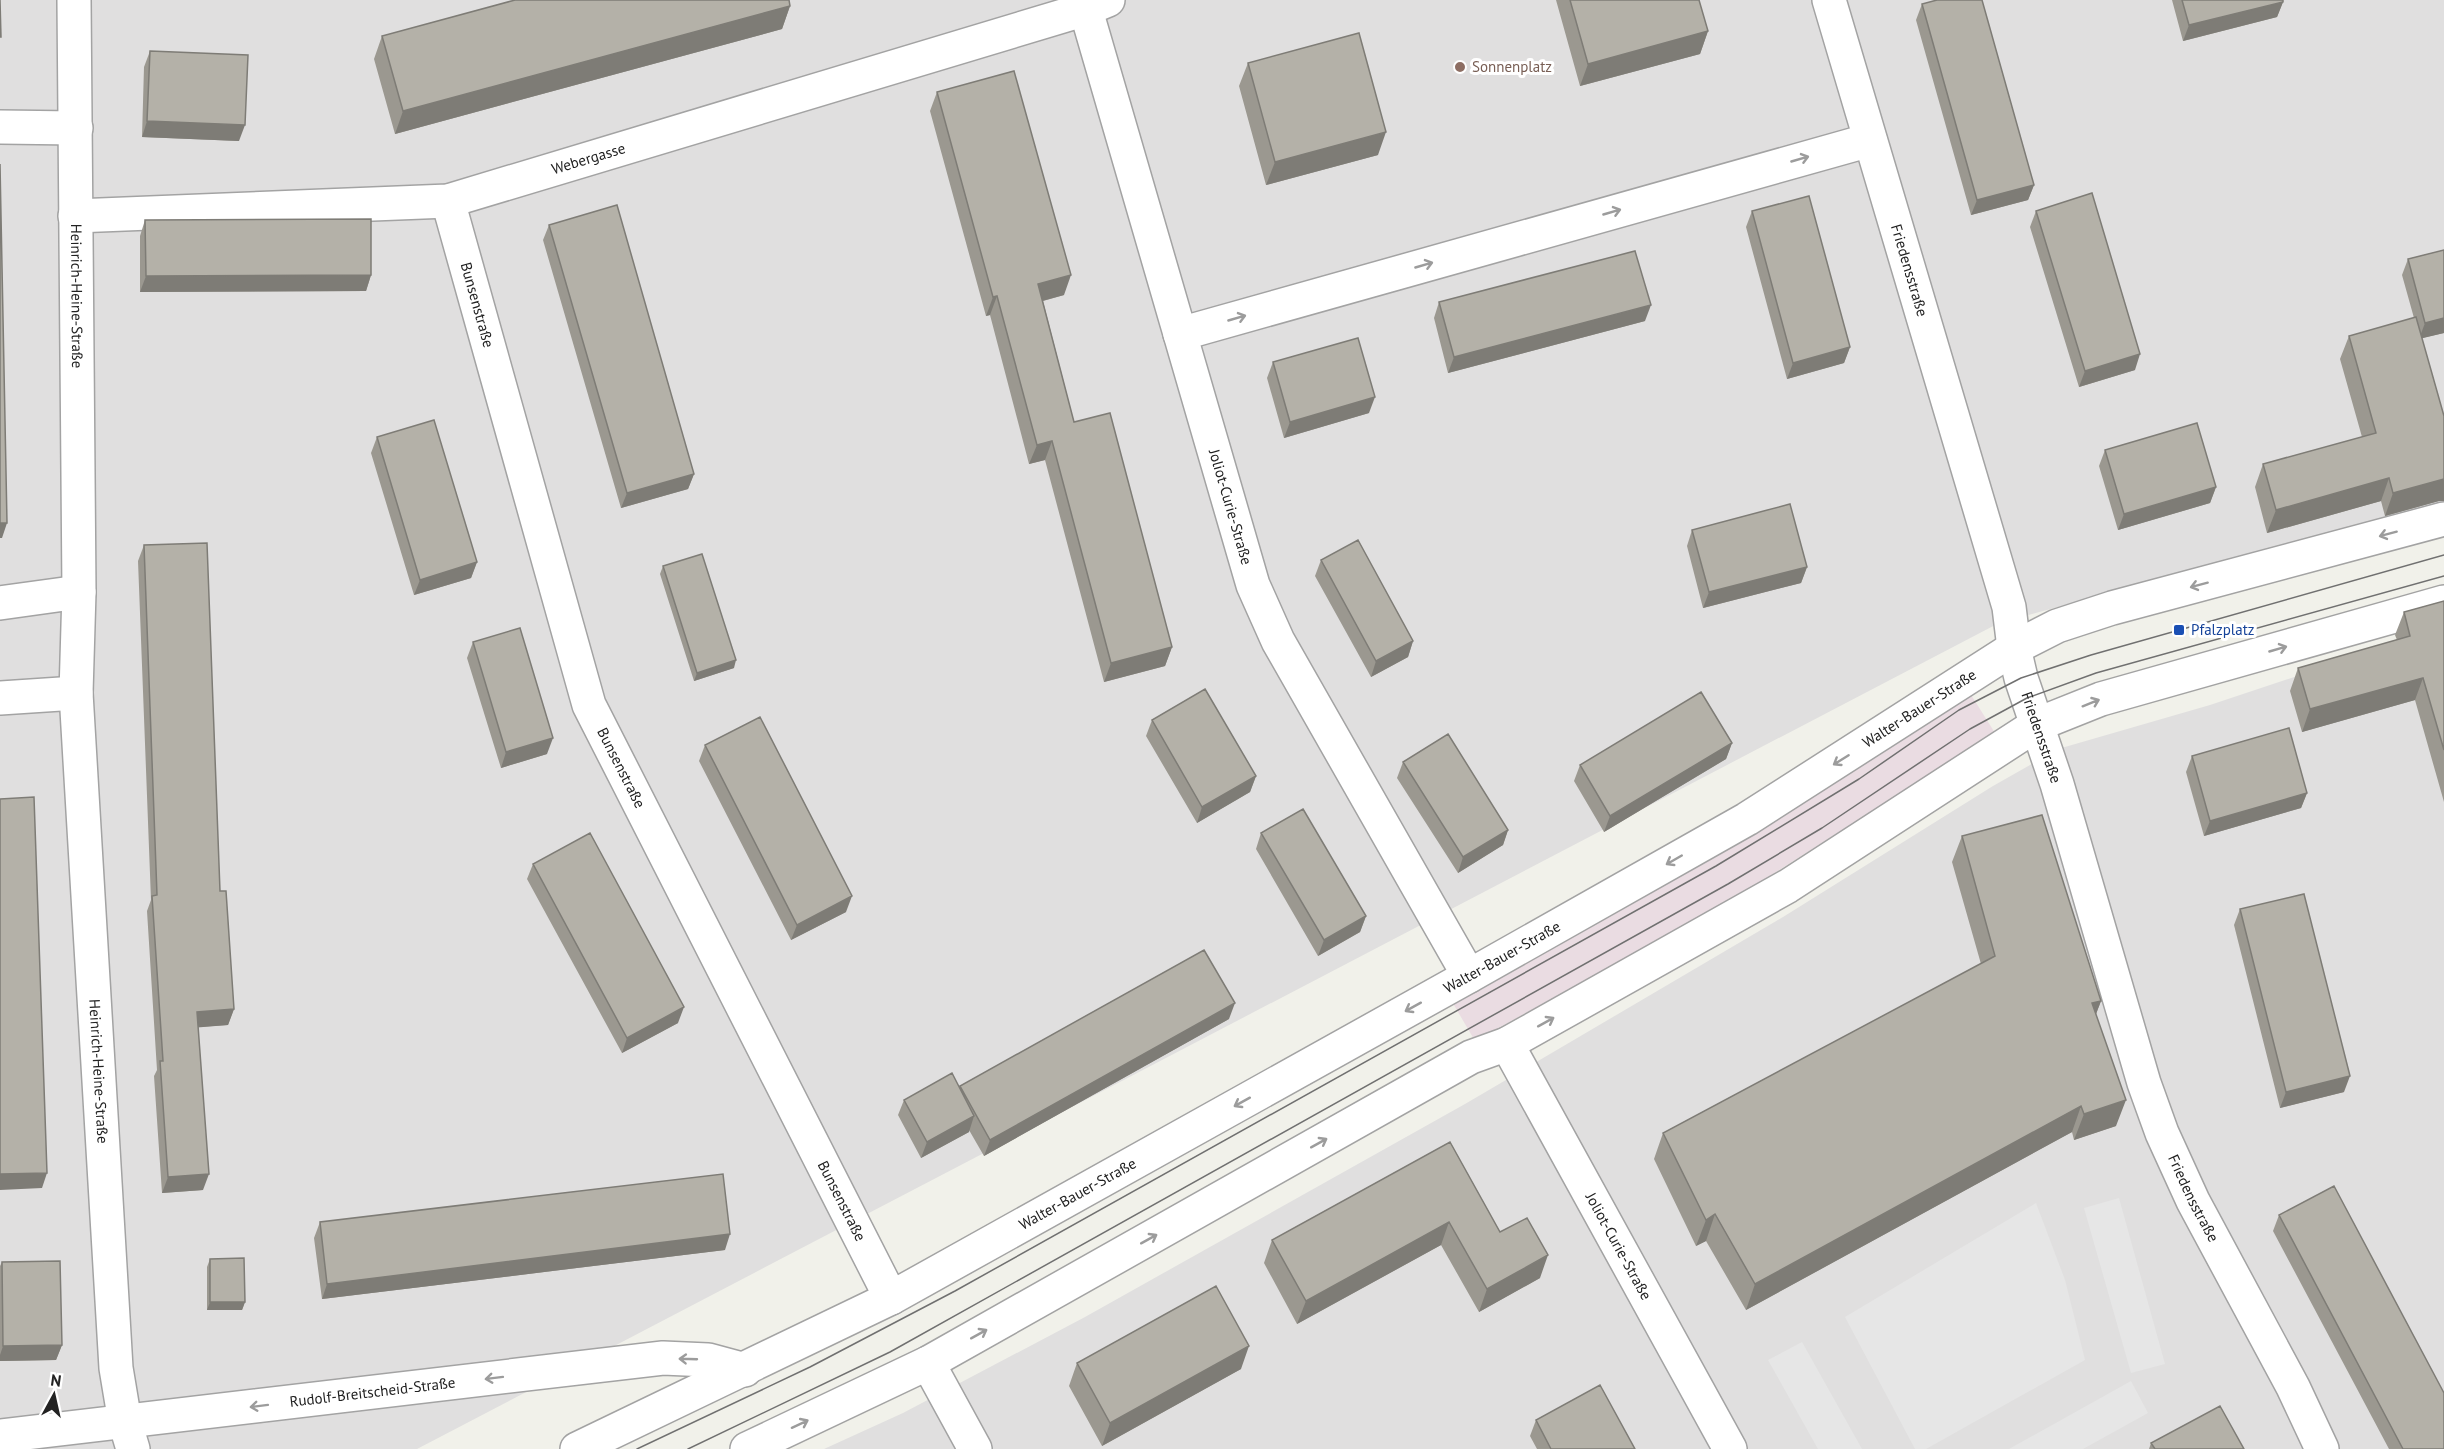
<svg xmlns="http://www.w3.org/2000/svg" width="2444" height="1449" font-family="'PT Sans',sans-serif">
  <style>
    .residential { fill: #e0dfdf }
    .industrial { fill: #eadce2 }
    .parking { fill: #e6e6e6 }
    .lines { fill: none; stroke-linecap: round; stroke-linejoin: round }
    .minor-casing { stroke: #a3a3a3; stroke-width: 36 }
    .tertiary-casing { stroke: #a3a3a3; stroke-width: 36 }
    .minor { stroke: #fff; stroke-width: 33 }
    .tertiary { stroke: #fff; stroke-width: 33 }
    .tram { stroke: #707070; stroke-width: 1.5 }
    .wall { fill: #9b9890 }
    .shaded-wall { fill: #7e7c76 }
    .building { fill: #b4b1a8; stroke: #7e7c76; stroke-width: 1.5 }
    .oneway { stroke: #9c9c9c }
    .education-dot { fill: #8d6e63; stroke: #fff; stroke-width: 2 }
    .transit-dot { fill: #1a4fb4; stroke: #fff; stroke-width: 2 }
    .labels { text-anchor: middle; stroke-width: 6; stroke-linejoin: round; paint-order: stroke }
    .education-label { font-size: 15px; fill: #785e54; stroke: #fff; text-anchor: start }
    .street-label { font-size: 15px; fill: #222; stroke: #fff }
    .transit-label { font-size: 15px; fill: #164399; stroke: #fff; text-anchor: start }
  </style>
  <rect width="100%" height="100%" fill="#f1f1ea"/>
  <path class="residential" d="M0,0h2444v502l-445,121 -1582,826h-417z
    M2444,627v822h-1620l79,-36 182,-96 380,-213 318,-187 210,-131 65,-37 152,-44z"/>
  <path class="industrial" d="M1968,690l27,43 -255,162 -265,146 -24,-41z"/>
  <path class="parking" d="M2119,1198l46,166 -34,9 -47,-165z
    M2036,1203l29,77 20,80 -159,89h-11l-70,-132z
    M1802,1342l60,107h-44l-50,-89z
    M2131,1381l17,32 -65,36h-74z"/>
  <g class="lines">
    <defs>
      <g id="minor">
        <path id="s1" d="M74,0l5,592 -3,101 40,675 9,54 8,27"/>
        <path id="s2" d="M1083,0l170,585 25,56 191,335"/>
        <path id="s3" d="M1829,0l180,607 5,41 7,30 36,106 87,299 18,50 31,68 100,186 29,62"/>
        <path d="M0,127l76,1"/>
        <path id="s4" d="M448,201l141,504 302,593"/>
        <path id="s5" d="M75,216l373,-15 638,-192 22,-9"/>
        <path d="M1180,334l690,-194"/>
        <path d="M0,603l79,-11"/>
        <path d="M0,698l76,-5"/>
        <path id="s6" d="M1507,1044l223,405"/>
        <path d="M928,1363l47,86"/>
        <path id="s7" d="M0,1436l663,-78 45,2 37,10"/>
      </g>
      <g id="tertiary">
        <path id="s8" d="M577,1449l314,-151 578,-322 278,-157 267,-171 43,-22 55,-18 332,-89"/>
        <path d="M747,1449l181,-86 543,-306 36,-13 281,-158 248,-161 65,-26 343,-97"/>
      </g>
    </defs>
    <use href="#minor" class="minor-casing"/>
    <use href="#tertiary" class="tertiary-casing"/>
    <use href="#minor" class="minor"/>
    <use href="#tertiary" class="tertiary"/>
    <path class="tram" d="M637,1449l173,-82 145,-76 761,-425 143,-87 100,-69 62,-32 70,-23 353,-100
      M688,1449l202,-97 838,-468 94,-56 148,-99 57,-31 69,-25 348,-97"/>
  </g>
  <path class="wall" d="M1556,0h143l9,31 -8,23 -120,32z
    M2172,0h111v2l-6,15 -94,24z
    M1922,4l112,181 -6,15 -57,15 -55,-195z
    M790,6l-8,23 -387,105 -21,-75 8,-23z
    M150,51l89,90 -97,-4 2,-70z
    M1248,63l130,92 -112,30 -27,-99z
    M937,92l127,203 -21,6 31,121 98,225 -7,19 -61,16 -59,-222 -16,4 -39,-149 -4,1 -56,-205z
    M1752,211l98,136 -6,16 -57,16 -41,-152z
    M2036,211l99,159 -56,17 -49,-160z
    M145,220l226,55 -5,16 -226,1v-56z
    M549,225l145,249 -6,15 -67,19 -78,-268z
    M2444,250v83l-22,5 17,163 -54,15 -4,-15 -114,32 -12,-46 8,-23 99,-27 -22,-78 9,-23 65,-18 -12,-43 6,-16z
    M1439,302l206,19 -197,52 -14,-55z
    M1273,362l96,51 -85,25 -17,-60z
    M377,437l100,125 -6,16 -57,17 -43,-142z
    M2105,450l111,37 -6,16 -92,27 -19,-64z
    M1692,530l115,37 -6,16 -98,25 -16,-62z
    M144,545l76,346 14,118 -6,16 -30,2 5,163 -41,3 -8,-117 3,-6 -10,-159 4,-11 -13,-339z
    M1321,560l92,81 -5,16 -37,20 -56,-101z
    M663,566l71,102 -40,13 -34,-107z
    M2444,601v201l-29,-102 -113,32 -12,-41 8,-23 99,-28 -2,-5 9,-23z
    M473,642l74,112 -46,14 -34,-110z
    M1152,720l104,56 -6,16 -53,31 -51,-87z
    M1732,743l-6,16 -122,73 -30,-51 6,-16z
    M705,745l141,167 -55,28 -92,-179z
    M2192,756l115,37 -6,15 -97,28 -18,-64z
    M1403,762l105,68 -5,15 -45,28 -61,-95z
    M1261,833l105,83 -6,16 -42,24 -62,-107z
    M1962,836l139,165 -5,13 20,112 -42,14 -2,-8 -326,178 -40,-69 -10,5 -42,-87 9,-26 318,-169 -29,-102z
    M533,864l145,159 -56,30 -95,-174z
    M2240,909l104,183 -64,16 -46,-183z
    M1229,1019l-245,137 -15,-26v2l-48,26 -23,-43 6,-15 55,-13 1,-1z
    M1450,1142l50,90 40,46 -61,34 -38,-67 -144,79 -33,-61 8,-23z
    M2279,1215l165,234h-55l-116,-218z
    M320,1222l405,28 -403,49 -8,-61z
    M210,1259l35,43 -3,8h-35v-43z
    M2,1262l60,83 -6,15 -56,1v-95z
    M1077,1363l164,6 -139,77 -33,-60z
    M1536,1420l99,29h-98l-7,-13z
    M2151,1443l93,6h-95z"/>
  <path class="shaded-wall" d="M2283,2l-6,15 -94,24 6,-16z
    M790,6l-8,23 -387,105 8,-23z
    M1708,31l-8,23 -120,32 8,-22z
    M147,121l98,4 -6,16 -97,-4z
    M1386,132l-8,23 -112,30 9,-23z
    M2034,185l-6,15 -57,15 6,-15z
    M371,275l-5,16 -226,1 6,-16z
    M1071,275l-7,20 -33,9 7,-20z
    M997,296l-7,19 -4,1 7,-19z
    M1651,305l-6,16 -197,52 6,-16z
    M2444,318v15l-25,6 6,-16z
    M1850,347l-6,16 -57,16 6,-16z
    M2140,354l-5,16 -56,17 6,-16z
    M1375,397l-6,16 -85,25 6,-16z
    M1052,441l-7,19 -16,4 8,-19z
    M694,474l-6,15 -67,19 6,-15z
    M2389,478l-8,23 -114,32 9,-23z
    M2444,479v22h-5l-54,15 8,-23z
    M2216,487l-6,16 -92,27 6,-16z
    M0,523h7l-5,15h-2z
    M477,562l-6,16 -57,17 6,-15z
    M1807,567l-6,16 -98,25 6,-16z
    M1413,641l-5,16 -37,20 5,-16z
    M1172,647l-7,19 -61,16 7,-19z
    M736,660l-2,8 -40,13 3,-8z
    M2423,678l-8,22 -113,32 8,-23z
    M553,738l-6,16 -46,14 5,-16z
    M1732,743l-6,16 -122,73 6,-16z
    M1256,776l-6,16 -53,31 5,-16z
    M2307,793l-6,15 -97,28 6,-15z
    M1508,830l-5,15 -45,28 5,-16z
    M852,896l-6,16 -55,28 6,-15z
    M1366,916l-6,16 -42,24 6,-16z
    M2101,1001l-10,26 1,-24z
    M1235,1003l-6,16 -245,137 6,-16z
    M684,1007l-6,16 -56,30 5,-15z
    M234,1009l-6,16 -37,3 6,-16z
    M2350,1076l-6,16 -64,16 6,-16z
    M2126,1100l-10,26 -42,14 10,-26z
    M2081,1106l-9,26 -326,178 9,-26z
    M974,1116l-5,16 -48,26 6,-16z
    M47,1173l-5,15 -42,2v-16z
    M209,1174l-6,16 -41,3 6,-16z
    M1715,1214l-9,27 -10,5 10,-26z
    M1449,1222l-8,23 -144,79 9,-23z
    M730,1234l-5,16 -403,49 5,-15z
    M1548,1255l-8,23 -61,34 8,-23z
    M210,1302h35l-3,8h-35z
    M62,1345l-6,15 -56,1v-6l3,-9z
    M1249,1346l-8,23 -139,77 8,-23z"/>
  <path class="building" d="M0,0l1,37h-1z
    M515,0h274l1,6 -387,105 -21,-75z
    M1570,0h129l9,31 -120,33z
    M1937,0h45l52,185 -57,15 -55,-196z
    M2182,0h101v2l-94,23z
    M1359,33l27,99 -111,30 -27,-99z
    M150,51l98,4 -3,70 -98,-4z
    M1014,71l57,204 -33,9 36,138 36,-9 62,234 -61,16 -59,-222 -15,4 -40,-149 -4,1 -56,-205z
    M0,164l7,359h-7z
    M2092,193l48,161 -55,17 -49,-160z
    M1809,196l41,151 -57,16 -41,-152z
    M617,205l77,269 -67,19 -78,-268z
    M371,219v56l-225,1 -1,-56z
    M2444,250v68l-19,5 -17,-64z
    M1635,251l16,54 -197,52 -15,-55z
    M2416,317l28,99v63l-51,14 -4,-15 -113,32 -13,-46 113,-31 -27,-97z
    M1358,338l17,59 -85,25 -17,-60z
    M434,420l43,142 -57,18 -43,-143z
    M2197,423l19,64 -92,27 -19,-64z
    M1790,504l17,63 -98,25 -17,-62z
    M1358,540l55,101 -37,20 -55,-101z
    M207,543l13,348h6l8,118 -37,3 12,162 -41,3 -8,-116h3l-11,-165 5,-1 -13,-350z
    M702,554l34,106 -39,13 -34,-107z
    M2444,601v149l-21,-72 -113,31 -12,-41 112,-32 -6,-24z
    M520,628l33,110 -47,14 -33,-110z
    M1205,689l51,87 -54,31 -50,-87z
    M1701,692l31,51 -122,73 -30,-51z
    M760,717l92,179 -55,29 -92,-180z
    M2289,728l18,65 -97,28 -18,-65z
    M1448,734l60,96 -45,27 -60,-95z
    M34,797l13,376 -47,1v-375z
    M1303,809l63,107 -42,24 -63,-107z
    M2042,815l59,186 -9,2 34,97 -42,14 -3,-8 -326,178 -40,-70 -9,6 -43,-87 332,-177 -33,-120z
    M590,833l94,174 -57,31 -94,-174z
    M2304,894l46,182 -64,16 -46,-183z
    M1204,950l31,53 -245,137 -30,-54z
    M952,1073l22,43 -47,26 -23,-42z
    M1450,1142l50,90 27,-14 21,37 -61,34 -38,-67 -143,79 -34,-61z
    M723,1174l7,60 -403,50 -7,-62z
    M2334,1186l110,207v56h-41l-124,-234z
    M244,1258l1,44h-35v-43z
    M60,1261l2,84 -59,1 -1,-84z
    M1216,1286l33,60 -139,77 -33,-60z
    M1600,1385l35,64h-84l-15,-29z
    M2220,1406l24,43h-89l-4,-6z"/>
  <defs><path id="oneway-shaft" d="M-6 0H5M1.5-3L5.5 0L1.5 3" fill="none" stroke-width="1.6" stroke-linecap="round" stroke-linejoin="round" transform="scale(1.5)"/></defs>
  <g class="oneway">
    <use href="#oneway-shaft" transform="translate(1800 159) rotate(-16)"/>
    <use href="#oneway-shaft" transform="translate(1612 212) rotate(-16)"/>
    <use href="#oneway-shaft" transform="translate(1424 265) rotate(-16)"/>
    <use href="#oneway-shaft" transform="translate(1237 318) rotate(-16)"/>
    <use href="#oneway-shaft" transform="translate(2388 534) rotate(165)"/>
    <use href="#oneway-shaft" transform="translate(2199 585) rotate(165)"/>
    <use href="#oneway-shaft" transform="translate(2278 649) rotate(-16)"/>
    <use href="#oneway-shaft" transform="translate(2091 703) rotate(-22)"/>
    <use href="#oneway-shaft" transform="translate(1841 760) rotate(148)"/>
    <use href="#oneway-shaft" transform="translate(1674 860) rotate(150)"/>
    <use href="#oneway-shaft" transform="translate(1413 1007) rotate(151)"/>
    <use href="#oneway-shaft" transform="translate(1546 1022) rotate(-29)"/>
    <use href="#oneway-shaft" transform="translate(1242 1102) rotate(151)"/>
    <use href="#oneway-shaft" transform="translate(1319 1143) rotate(-29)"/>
    <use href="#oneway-shaft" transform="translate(1149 1239) rotate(-29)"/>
    <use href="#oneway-shaft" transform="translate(979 1334) rotate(-29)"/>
    <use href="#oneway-shaft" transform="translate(688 1359) rotate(-178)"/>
    <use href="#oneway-shaft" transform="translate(494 1378) rotate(173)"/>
    <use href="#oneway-shaft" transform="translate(259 1406) rotate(173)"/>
    <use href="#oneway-shaft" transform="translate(800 1424) rotate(-25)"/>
  </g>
  <circle class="education-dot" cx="1460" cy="67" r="6"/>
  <rect class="transit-dot" x="2173" y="624" width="12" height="12" rx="3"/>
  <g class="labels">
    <g class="education-label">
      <text x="1472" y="72">Sonnenplatz</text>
    </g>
    <g class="street-label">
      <text dy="5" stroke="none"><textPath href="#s5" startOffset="520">Webergasse</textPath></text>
      <text dy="5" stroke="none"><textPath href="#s3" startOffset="282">Friedensstraße</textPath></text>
      <text dy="5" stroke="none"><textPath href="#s1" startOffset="296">Heinrich-Heine-Straße</textPath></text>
      <text dy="5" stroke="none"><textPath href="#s4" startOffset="108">Bunsenstraße</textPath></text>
      <text dy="5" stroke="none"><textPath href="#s2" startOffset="528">Joliot-Curie-Straße</textPath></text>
      <text dy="5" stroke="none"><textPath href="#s8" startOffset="1534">Walter-Bauer-Straße</textPath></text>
      <text dy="5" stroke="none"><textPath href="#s3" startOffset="768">Friedensstraße</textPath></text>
      <text dy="5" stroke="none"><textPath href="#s4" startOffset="594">Bunsenstraße</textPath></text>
      <text dy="5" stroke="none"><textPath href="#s8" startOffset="1048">Walter-Bauer-Straße</textPath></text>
      <text dy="5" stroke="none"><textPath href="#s1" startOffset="1072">Heinrich-Heine-Straße</textPath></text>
      <text dy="5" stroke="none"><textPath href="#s8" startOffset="562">Walter-Bauer-Straße</textPath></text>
      <text dy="5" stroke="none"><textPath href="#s3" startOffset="1254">Friedensstraße</textPath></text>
      <text dy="5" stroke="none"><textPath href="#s4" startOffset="1080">Bunsenstraße</textPath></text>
      <text dy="5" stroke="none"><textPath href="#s6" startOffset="231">Joliot-Curie-Straße</textPath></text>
      <text dy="5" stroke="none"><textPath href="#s7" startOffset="375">Rudolf-Breitscheid-Straße</textPath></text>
    </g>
    <g class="transit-label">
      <text x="2191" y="635">Pfalzplatz</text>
    </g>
  </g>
  <g transform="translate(54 1395) rotate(8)" stroke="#ffffff" stroke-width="4.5" paint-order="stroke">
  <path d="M0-4.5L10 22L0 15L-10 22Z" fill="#222222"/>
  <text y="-9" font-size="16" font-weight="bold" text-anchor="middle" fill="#222222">N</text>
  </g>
</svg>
